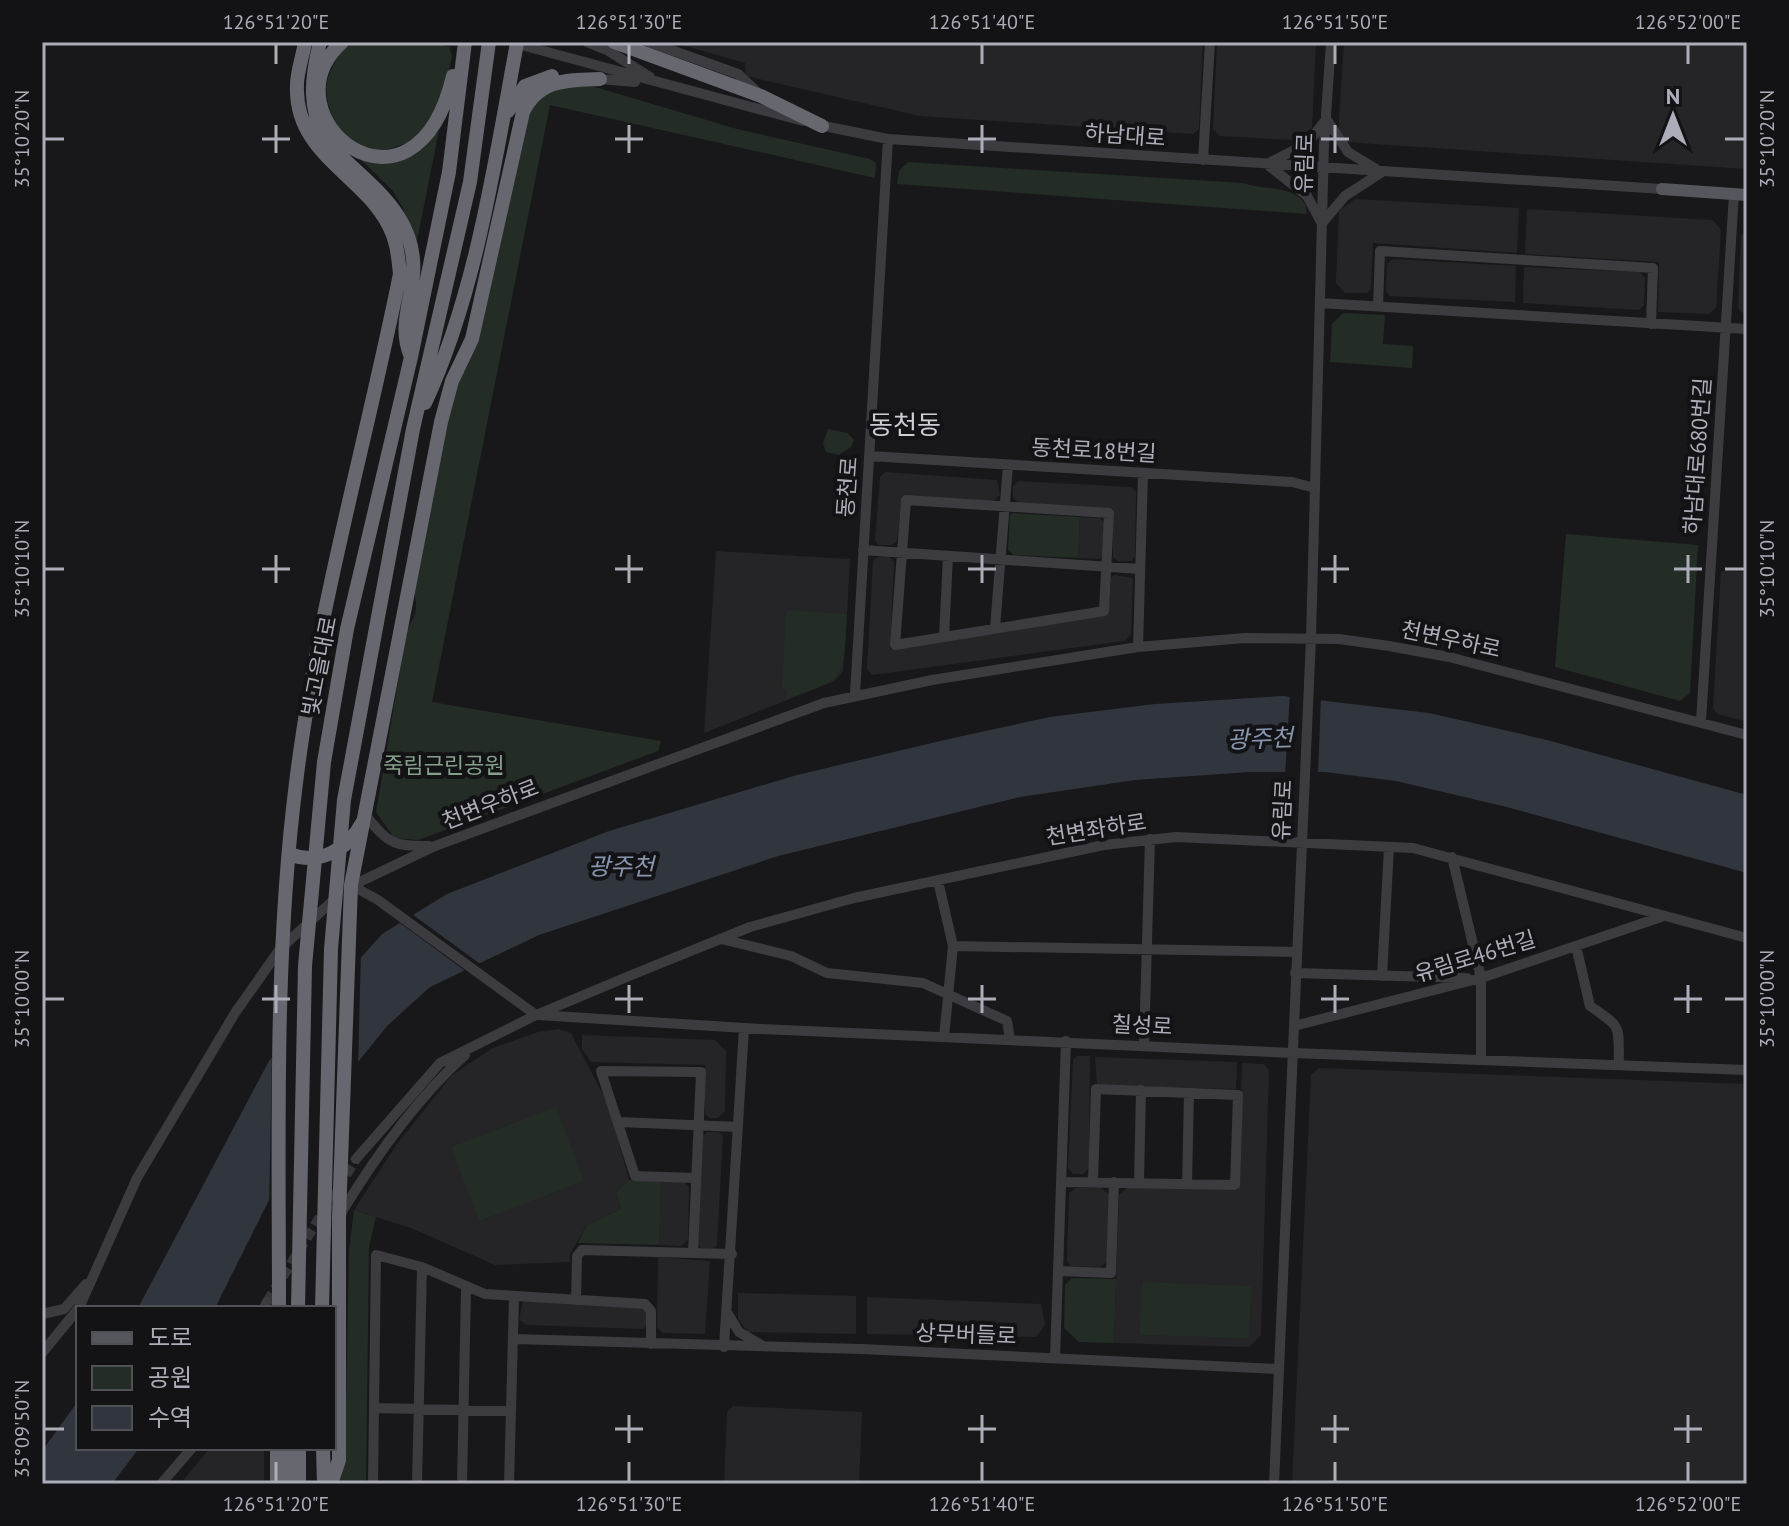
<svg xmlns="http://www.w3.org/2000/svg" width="1789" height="1526" font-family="'PT Sans','Noto Sans KR',sans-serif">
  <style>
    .built { fill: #252427 }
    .green { fill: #242c26 }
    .water { fill: #31363e }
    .pier { fill: #18181a }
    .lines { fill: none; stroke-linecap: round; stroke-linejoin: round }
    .minor-tunnel { stroke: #36363a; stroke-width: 10; stroke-dasharray: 10 5; stroke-linecap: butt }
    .minor { stroke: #3c3b40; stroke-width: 10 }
    .major { stroke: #56565d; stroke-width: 12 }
    .highway { stroke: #66676f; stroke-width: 14 }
    .ticks { fill: none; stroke: #acadb8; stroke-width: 3 }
    .labels { text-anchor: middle; stroke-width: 8; stroke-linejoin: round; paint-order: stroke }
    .street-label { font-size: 22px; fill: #acadb8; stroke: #131315 }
    .park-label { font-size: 22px; fill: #85a18c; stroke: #131315 }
    .water-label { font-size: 24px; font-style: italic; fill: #8795af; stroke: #131315 }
    .quarter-label { font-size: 26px; fill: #cccdd5; stroke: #131315 }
    .neatline { fill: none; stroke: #acadb8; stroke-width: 3 }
    .ticks-label { font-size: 20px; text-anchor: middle; fill: #acadb8 }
  </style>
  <rect width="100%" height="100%" fill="#18181a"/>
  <path class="built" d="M672,42h531l-4,87 -6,5 -273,-18 -174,-40 -1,-13z
    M1217,42h99l-4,86 -16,12 -76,-4 -7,-7z
    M1344,42h403v127l-402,-27 -7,-8z
    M1355,199l164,9 -2,45 -144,-10 -2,46 -3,4h-23l-9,-10 3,-72z
    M1527,209l186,11 8,10 -5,78 -7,6 -51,-2 1,-50 -134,-8z
    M1747,231v86l-9,-9 3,-73z
    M1393,259l123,7 -1,36 -125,-6 -4,-5 1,-27z
    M1524,267l115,5 6,6 -1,27 -5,5 -116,-7z
    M885,472l112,8 3,15 -7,6 -91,-5 -5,45 -5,4h-13l-4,-5 5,-63z
    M1018,481l113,6 5,5 -1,65 -4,4h-13l-5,-4v-48l-93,-5 -7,-6v-12z
    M1080,517l20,1 4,5 -2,33 -3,3 -21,-1z
    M716,551l134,8 -3,55 -4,57 -8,10 -131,52z
    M878,557h12l4,5 -4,88 218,-35 3,-37 3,-3 19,3 -2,56 -7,7 -252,34 -5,-6 6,-108z
    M1721,571l26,1v150l-30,-8 -4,-6z
    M559,1029l12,4 37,71 21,76 -13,12 5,17 -34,16 -17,29v8l-75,3 -84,-37 -57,-18 43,-66 55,-69 41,-27 45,-16z
    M582,1035l133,5 11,11 -1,60 -7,7h-8l-5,-4v-49l-114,-3 -9,-13z
    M1077,1056h13l-1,112 -6,6h-10l-5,-6 5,-108z
    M1095,1057l142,5 -1,27 -139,-3z
    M1242,1063l22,1 5,6 -8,265 -12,12 -135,-4 5,-148 9,-8 110,3z
    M1319,1068l428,16v400h-455l19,-409z
    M707,1132h12l4,4 -6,109 -4,3h-12l-3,-4 5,-108z
    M661,1181h22l6,6 -1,53 -7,6 -22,-1z
    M1076,1188h26l7,7 -2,67 -7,5 -29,-1 -4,-5 2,-68z
    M658,1257l52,4 -5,73 -42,-1 -6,-6z
    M738,1293l118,3v38l-108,-2 -10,-13z
    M867,1297l174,7 4,21 -9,12 -169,-3z
    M523,1301l120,7 4,6v11l-4,4 -117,-4 -7,-6z
    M733,1406l129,6 -3,72h-135l3,-72z
    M210,1448h54v36h-84z"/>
  <path class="green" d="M348,42h80l21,5 3,9 -10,47 -28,38 -38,12 -37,-19c-18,-45 -18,-53 9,-92z
    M564,86l31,1 142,42 133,30 6,4 -1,15 -325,-73 -118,597 229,39 -3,10 -240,89 -24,-2 -18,-26 31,-183c9,-13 12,-23 6,-39l38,-193 40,-121 36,-164 8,-13z
    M439,130l-23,116 -13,-38 -11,-18 -31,-30c32,-16 45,8 78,-30z
    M908,162l335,21c22,8 47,1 62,21l2,10 -410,-30 2,-13z
    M1343,313l42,2 -2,29 30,2 -1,22 -82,-6 2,-38z
    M828,429l19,4 7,7 -3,7 -12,8 -13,-3 -3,-9z
    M1013,513l67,4 -2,41 -64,-3 -6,-5 2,-35z
    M1566,534l132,11 -8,148 -10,8 -125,-34z
    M789,610l58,4c-4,66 2,63 -61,85l1,-9 -5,-1 4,-76z
    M556,1107l28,74 -105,40 -28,-74z
    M629,1180l32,1 -2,64 -81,-2 9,-18 34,-16 -5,-17z
    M354,1210l22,7 -7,30 -3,237h-27l6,-26 4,-208z
    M1072,1278l44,1 -2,64 -35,-1 -15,-14 1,-43z
    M1142,1282l109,4 -2,52 -109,-3z"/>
  <path class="water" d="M1283,696l146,17 114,26 204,56v78l-244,-67 -107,-25 -71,-9h-76l-114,8 -115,17 -242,59 -239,79 -109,52 -43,39 -45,56 -72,116 -55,110h-77l131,-247 113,-127 65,-40 162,-63 188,-56 156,-37 97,-21 105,-13z
    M78,1401v47h61l-27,36h-70v-33z"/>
  <path class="pier" d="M1290,693l31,3 -3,80h-33z
    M409,912l74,54 -15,7 -72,-53z
    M361,951l-3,118 -89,140 3,-158z"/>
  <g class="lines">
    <path class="minor-tunnel" d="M267,1302l89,-143"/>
    <path class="minor" d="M587,42l20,8 43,27
      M649,42l89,32 19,18
      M514,43l289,78
      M600,79l35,3
      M1327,120l21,32 28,17
      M819,125l69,14 774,50
      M1203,160l7,-118
      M1271,162l37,-19 16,-21
      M1268,165l39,31 14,26
      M1323,222l22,-26 37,-24
      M1320,303l427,26
      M1378,305l2,-54 273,17 -2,56
      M870,456l422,26 23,6
      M906,500l203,13 -5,98 -209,34z
      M863,550l277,19
      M995,628l13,-163
      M944,637l4,-81
      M1138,647l5,-173
      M855,694l33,-555
      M1701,721l33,-527
      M366,816c23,28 27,30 63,30
      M1452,857l29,121v82
      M938,881l15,65 -9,91
      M351,885l27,15 158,115
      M349,887l86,-41 389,-143 108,-23 206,-33 107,-9 94,1 50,7 60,11 298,78
      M721,939l70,17 36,17 96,10 84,38 3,18
      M953,946l343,6
      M1576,946l14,60c33,23 28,17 29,59
      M1295,973l172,5
      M1382,976l7,-129
      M538,1015l223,14 532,24 454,17
      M1294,1026l187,-48 183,-62
      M1144,1045l6,-206
      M620,1122l118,5
      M356,1159l84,-96 96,-48 98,-41 116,-47 104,-29 250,-53 72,-8 237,11 334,90
      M1061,1182l174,3 3,-90 -142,-6 -3,93
      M1139,1182l2,-92
      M1187,1184l2,-91
      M340,1215c35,-58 75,-115 125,-160
      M693,1253l39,1
      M1058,1271l53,2 3,-91
      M576,1300l1,-44 5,-6 111,3 8,-181 -100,-1 34,105 60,2
      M79,1308l58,-130 98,-165 45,-64 57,-52
      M264,1308l3,-6
      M42,1314l22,-5 22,-25
      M728,1314l11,18 24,14
      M514,1339l347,10 418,20
      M724,1347l20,-319
      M42,1353l36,-44
      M1055,1358l11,-317
      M374,1408l137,3
      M161,1484l31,-36
      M373,1484l3,-229 46,12 63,27 160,10 6,7v33
      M417,1484l5,-217
      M462,1484l4,-195
      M509,1484l5,-186
      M1274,1484l37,-846 13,-493 7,-103"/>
    <path class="major" d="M1662,189l85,6"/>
    <path class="highway" d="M320,42c-9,38 -12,64 6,100 42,43 97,74 86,142 -4,27 -12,47 -1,73
      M342,42c-81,74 72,198 111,34
      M614,42l147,54 61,30
      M508,111l17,-25 27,-10
      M425,403c51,-109 70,-242 92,-360
      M290,854c28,12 59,-5 72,-31
      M279,1308c0,-175 -5,-351 17,-525 21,-172 70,-340 104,-509 -2,-18 -3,-33 -11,-48 -27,-53 -95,-72 -92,-141 0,-14 6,-29 8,-43
      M298,1308l7,-342 19,-204 23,-133 64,-272 38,-185 16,-130
      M322,1308l9,-359 13,-149 69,-371 57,-247 19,-140
      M299,1448v36
      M323,1448l1,36
      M277,1484v-36
      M287,1484l3,-36
      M331,1484l8,-24v-243l12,-332 90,-463 11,-41 20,-42 51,-227c16,-33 44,-32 77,-33"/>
  </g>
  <path class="ticks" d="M276,44v20M629,44v20M982,44v20M1335,44v20M1688,44v20M276,125v28M629,125v28M982,125v28M1335,125v28M44,139h20M262,139h28M615,139h28M968,139h28M1321,139h28M1725,139h20M276,555v28M629,555v28M982,555v28M1335,555v28M1688,555v28M44,569h20M262,569h28M615,569h28M968,569h28M1321,569h28M1674,569h28M1725,569h20M276,985v28M629,985v28M982,985v28M1335,985v28M1688,985v28M44,999h20M262,999h28M615,999h28M968,999h28M1321,999h28M1674,999h28M1725,999h20M629,1415v28M982,1415v28M1335,1415v28M1688,1415v28M44,1429h20M615,1429h28M968,1429h28M1321,1429h28M1674,1429h28M276,1462v20M629,1462v20M982,1462v20M1335,1462v20M1688,1462v20"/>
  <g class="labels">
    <g class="street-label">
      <text transform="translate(1125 135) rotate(4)" y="8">하남대로</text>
      <text transform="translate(1304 163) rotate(-88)" y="8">유림로</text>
      <text transform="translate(1094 450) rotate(3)" y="8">동천로18번길</text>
      <text transform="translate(1697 456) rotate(-86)" y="8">하남대로680번길</text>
      <text transform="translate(847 487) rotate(-86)" y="8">동천로</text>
      <text transform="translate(1451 639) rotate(12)" y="8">천변우하로</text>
      <text transform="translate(319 666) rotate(-79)" y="8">빛고을대로</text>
      <text transform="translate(490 804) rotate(-21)" y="8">천변우하로</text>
      <text transform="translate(1282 810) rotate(-87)" y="8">유림로</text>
      <text transform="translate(1096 829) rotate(-9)" y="8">천변좌하로</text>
      <text transform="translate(1475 956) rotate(-17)" y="8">유림로46번길</text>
      <text transform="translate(1142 1025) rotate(3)" y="8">칠성로</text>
      <text transform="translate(966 1334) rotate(2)" y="8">상무버들로</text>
    </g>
    <g class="park-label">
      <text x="444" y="773">죽림근린공원</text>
    </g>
    <g class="water-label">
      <text transform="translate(1260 739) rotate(-2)" y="8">광주천</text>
      <text x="621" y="875">광주천</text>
    </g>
    <g class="quarter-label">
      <text x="905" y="434">동천동</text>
    </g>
  </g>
  <rect width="1789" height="1526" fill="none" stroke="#131315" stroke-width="88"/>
  <rect x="76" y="1306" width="260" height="144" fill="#131315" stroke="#505156" stroke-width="2"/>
  <rect x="92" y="1332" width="40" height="12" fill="#56565d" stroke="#505156" stroke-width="2"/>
  <text x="148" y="1346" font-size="24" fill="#acadb8">도로</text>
  <rect x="92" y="1366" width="40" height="24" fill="#242c26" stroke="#505156" stroke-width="2"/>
  <text x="148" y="1386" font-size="24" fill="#acadb8">공원</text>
  <rect x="92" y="1406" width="40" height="24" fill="#31363e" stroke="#505156" stroke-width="2"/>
  <text x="148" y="1426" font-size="24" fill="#acadb8">수역</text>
  <g transform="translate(1673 116)" stroke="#131315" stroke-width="6" paint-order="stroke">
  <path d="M0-6L14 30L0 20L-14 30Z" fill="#acadb8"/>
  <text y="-12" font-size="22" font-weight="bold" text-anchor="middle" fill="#acadb8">N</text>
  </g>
  <rect x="44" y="44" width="1701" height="1438" class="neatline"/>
  <g class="ticks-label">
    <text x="276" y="29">126°51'20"E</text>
    <text x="629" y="29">126°51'30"E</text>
    <text x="982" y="29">126°51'40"E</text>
    <text x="1335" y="29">126°51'50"E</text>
    <text x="1688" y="29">126°52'00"E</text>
    <text transform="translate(22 139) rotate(-90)" y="7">35°10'20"N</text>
    <text transform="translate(1767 139) rotate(-90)" y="7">35°10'20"N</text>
    <text transform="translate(22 569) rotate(-90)" y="7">35°10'10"N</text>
    <text transform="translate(1767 569) rotate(-90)" y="7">35°10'10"N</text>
    <text transform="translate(22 999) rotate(-90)" y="7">35°10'00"N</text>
    <text transform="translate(1767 999) rotate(-90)" y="7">35°10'00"N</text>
    <text transform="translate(22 1429) rotate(-90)" y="7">35°09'50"N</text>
    <text x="276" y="1511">126°51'20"E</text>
    <text x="629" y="1511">126°51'30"E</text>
    <text x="982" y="1511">126°51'40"E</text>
    <text x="1335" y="1511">126°51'50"E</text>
    <text x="1688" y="1511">126°52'00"E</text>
  </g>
</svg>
